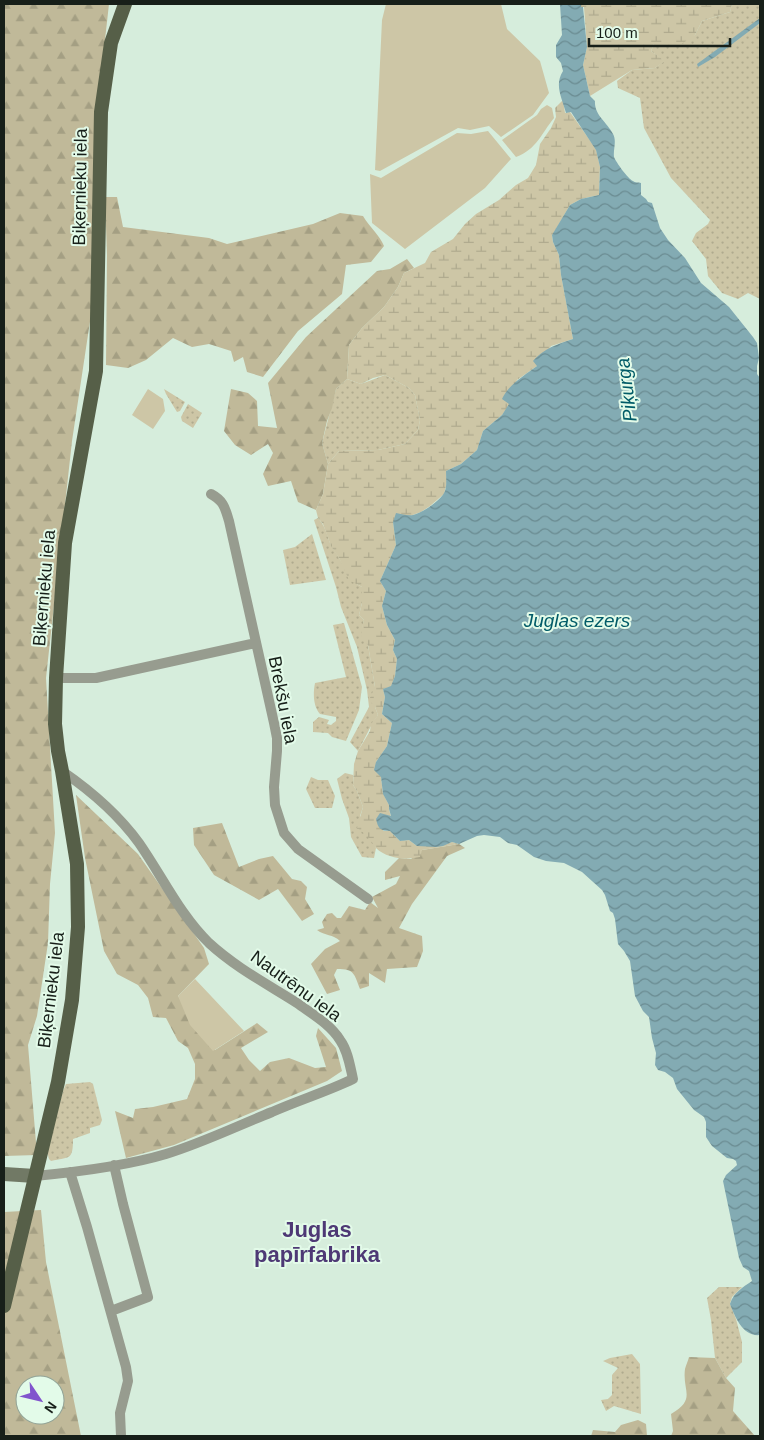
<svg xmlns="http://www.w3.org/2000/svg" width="764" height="1440" font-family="Helvetica,sans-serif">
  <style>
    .grass { fill: url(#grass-dots) }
    .forest { fill: url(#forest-firs); fill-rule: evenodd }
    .wetland { fill: url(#wetland-marsh) }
    .green { fill: #cdc6a6 }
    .water { fill: url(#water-waves) }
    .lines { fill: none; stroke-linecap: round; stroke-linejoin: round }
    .minor { stroke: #979c8f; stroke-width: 10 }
    .secondary { stroke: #717965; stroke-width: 14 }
    .primary { stroke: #565f48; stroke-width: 14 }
    .labels { text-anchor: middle; stroke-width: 4; stroke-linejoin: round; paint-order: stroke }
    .street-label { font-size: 18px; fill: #171f19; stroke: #e3fbe9 }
    .water-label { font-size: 19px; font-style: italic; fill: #015b67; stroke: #e3fbe9 }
    .district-label { font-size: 22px; font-weight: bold; fill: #4e3975; stroke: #e3fbe9 }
  </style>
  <defs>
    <pattern id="grass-dots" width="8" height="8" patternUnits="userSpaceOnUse" patternTransform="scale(1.25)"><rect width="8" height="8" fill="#cdc6a6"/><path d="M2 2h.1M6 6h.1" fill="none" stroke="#afaa8e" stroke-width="1.8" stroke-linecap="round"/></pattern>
    <pattern id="forest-firs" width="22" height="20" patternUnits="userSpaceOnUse" patternTransform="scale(1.25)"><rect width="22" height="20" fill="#c0b999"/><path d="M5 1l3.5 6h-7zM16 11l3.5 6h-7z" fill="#a49f83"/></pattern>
    <pattern id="wetland-marsh" width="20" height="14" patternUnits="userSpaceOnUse" patternTransform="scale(1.25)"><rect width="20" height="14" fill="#cdc6a6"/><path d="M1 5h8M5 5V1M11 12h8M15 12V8" fill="none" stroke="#afaa8e"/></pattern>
    <pattern id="water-waves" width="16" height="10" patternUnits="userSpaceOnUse" patternTransform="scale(1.25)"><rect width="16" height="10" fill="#83abb3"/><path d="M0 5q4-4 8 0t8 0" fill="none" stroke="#6a8b91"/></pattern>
  </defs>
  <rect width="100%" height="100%" fill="#d6eddc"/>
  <path class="grass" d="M732,4h28v295l-12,-6 -10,6 -16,-6 -14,-17 -2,-17 -14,-18 4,-8 12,-9 2,-4 -39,-42 -27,-50 -4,-30 -22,-10 -1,-7 15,-11 23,-2 9,-7 -13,-10 3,-7 41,-9 7,-14 28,-9z
    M385,375l24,13 6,7 5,25 -2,10 -13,14 -27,6 -39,1 -11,13 -6,-21 14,-54 11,-10 14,5z
    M164,389l21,13 -5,9 -3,1 -11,-18z
    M188,404l14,9 -9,15 -11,-7 -1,-4z
    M318,518c7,8 9,16 12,25 2,5 6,9 8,13 7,12 11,25 24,31v16l-3,12 5,5 -2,10 6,15 7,42v20l3,8c-8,11 -13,24 -20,36l-8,-9 19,-35 -2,-17 -10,-43 -16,-40 -5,-20 -22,-67z
    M312,534l14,46 -36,5 -7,-35 12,-3z
    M344,623l18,64 -3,23 -13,31 -14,-4 -4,-4 -15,-1v-10l6,-5 10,3 -2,4 4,1 5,-4v-4l-16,-3c-7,-8 -7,-21 -5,-31l31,-6 -13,-52z
    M345,773l8,2v10l4,6 6,16 -3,9 16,32 -2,10 -12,-1 -11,-20 -2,-19 -7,-19 -5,-20z
    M311,777l7,3h10l7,16 -3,12h-17l-9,-19z
    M90,1082l3,2 9,36 -2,5 -10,3v5l-17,6c0,21 -3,18 -22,22l-2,-2 -2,-8 16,-60 3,-7z
    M719,1287h23l-10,10 -2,7 6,15 6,23v20l-16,16 -11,-20 -4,-38 -4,-22z
    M632,1354l8,10 1,50 -27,-8 -8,5 -5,-11 7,-1 4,-4v-20l6,-7 -15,-7 7,-3z"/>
  <path class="forest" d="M4,4h105l-14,125 -1,166 -22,146 -26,237 9,155 -5,51 -2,59 -11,73 -9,29 9,110 -33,1z
    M105,197h12l6,30 86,11 18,6 86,-20 27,-11 23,3c7,12 16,18 21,30l-13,16 -25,3 -4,29 -44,37 -35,46 -16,-5 -4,-15 -9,5 -3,-11 -22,-7 -17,3 -19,-9 -27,22 -18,8 -22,-3 1,-110z
    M407,259l7,9 -10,5 -6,14 -14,20 -22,21 -13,17 -2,34 -11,10 -4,19 -5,13 -5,22 6,21 -5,30 -7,16 -18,-8 -7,-21 -23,5 -5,-12 10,-21 -5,-9 -17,11 -16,-10 -11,-14 7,-42 17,4 9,8 1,25 19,2 -9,-45 38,-46 71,-66 13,-2z
    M76,795l62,59 66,94 5,16 -31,32 37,54 42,-27 11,9 -27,16 8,12 11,11 10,-9 19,-4 26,10 11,-1 -10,-31 2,-8 18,20 6,23 -15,10 -153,64 -48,13 -11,-47 18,7 2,-9 18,-2 34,-8 8,-20v-15l-7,-16 -10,-7 -12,-23 -13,-1 -5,-19 -10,-13 -21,-11 -13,-23 -19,-93z
    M222,823l17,44 20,-8 14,-3 19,23 9,2 6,6 -2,12 9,15 -12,7 -24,-32 -19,11 -45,-25 -20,-30 -1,-17z
    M459,844l6,4 -18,8 -35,48 -13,24 23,8 1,15 -6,16 -30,2 -2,14 -16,-10v13l-9,3c-6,-15 -5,-20 -23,-20l-3,6 6,15 -13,4 -16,-30 14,-15 15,-8c-7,-7 -15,-5 -23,-11l7,-2 -2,-6 5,-8 5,-1 5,5h4l8,-12 16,4 5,-8 8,6 -6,-11 24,-13 4,-8 -15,4v-8l14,-14 12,1 11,-9z
    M41,1210l5,52 35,174h-77v-224zM25,1385h30v30h-30z
    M689,1357l26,1 11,20 9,10 -2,23 22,25h-84l2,-5 -2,-17c26,-15 11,-23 14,-45 1,-4 3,-8 4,-12z
    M638,1420l8,4 1,12h-56l2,-6 22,2 6,-7z"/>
  <path class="wetland" d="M581,4h151l-2,8 -28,9 -7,14 -18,12 -23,-3 -3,7 14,10 -10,7 -23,2 -42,26 -7,-31 4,-18 -3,-40h-3z
    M563,100l2,13 5,-1 26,37 4,18 -1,28 -18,4 -11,6 -18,31 1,6 6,13 2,20 12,64 -22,7 -14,20 -20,14 -7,24 -8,11 -19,16 -6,19 -16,14 -15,7 1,11 -3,12 -14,12 -9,6 -28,10 3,23 -16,36 6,10 -4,15 5,19 8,15 -2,10 4,9 -2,17 -4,11 -8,2 2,8 -3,17 10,9 -5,23 -11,16 5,15 2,16 6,12v4l2,8 -8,14h7l10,10 9,-1 8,6 27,-2 8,-2 7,2 -37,6 -2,7c-13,3 -33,2 -44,-9 -3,-3 -4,-7 -7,-10 -3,-4 -8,-7 -12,-10l6,-21 -6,-16 -4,-6 1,-21 4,-13 12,-20 1,-7 7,-9 -3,-8 -6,-7 6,-13 -7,-42c-9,-6 -7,-15 -4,-25l-5,-5 3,-12v-16l-13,-7 -10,-22 -8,-12 -8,-22 -5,-6 -2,-8 7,-16 5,-30 11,-13 39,-1 27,-6 13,-14 2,-10 -5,-25 -6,-7 -24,-13 -12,3 -12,6 -14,-5 2,-34 13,-17 22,-21 14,-20 6,-14 21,-10 6,-11 22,-13 12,-15 11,-10 23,-14 17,-15 12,-7 8,-13 4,-21 11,-16 5,-11 -1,-9z"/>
  <path class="green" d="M386,4h115l6,25 33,32 9,32 -16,22 -32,22 -12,-11 -19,4 -12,-2 -78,43 -5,-1 7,-150z
    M547,105l5,3 2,10c-13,16 -17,31 -38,39l-14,-17 35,-25 4,-6z
    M488,131l23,28 -26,29 -80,61 -33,-26 -2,-49 11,4 76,-45 14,1z
    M148,389l15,10 2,12 -12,18 -21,-14z
    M195,979l49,52 -31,20 -23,-26 -12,-29z"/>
  <path class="water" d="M560,4h21v3h2l4,40 -4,18 7,31 5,5c-1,14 12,21 18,33 4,7 0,15 1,23 2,5 14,22 19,24 2,2 5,1 8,2v12l5,4 2,3 4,1 8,25 8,12 17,18 16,25 28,24 24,30 4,6 2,15 -2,8v8l3,4v957c-17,2 -25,-18 -30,-31 4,-12 12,-16 22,-23l-3,-10 -6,-4 -4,-9 -16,-77 3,-6 11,-10 -1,-4 -3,-2 -6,-1 -15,-12 -6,-9v-15l-2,-5 -10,-7 -17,-21 -4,-11 -8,-6 -7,-2 -3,-5 1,-12 -4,-15 -3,-21 -6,-6 -8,-15 -5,-35 -6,-10 -6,-7 -3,-25 -2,-6 -3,-2 -5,-16 -3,-5 -20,-18 -18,-9 -18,-2 -12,-4 -17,-12 -9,-2 -8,-6 -16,-2 -7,1 -18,8 -7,-2 -9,4 -7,1 -19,-1 -8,-6 -9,1 -10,-10c-10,0 -12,-3 -14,-12l4,-6 11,3 -2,-7v-4l-6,-11 -2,-17 -7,-7 2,-8 11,-16 5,-23 -10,-9 3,-17 -2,-8 8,-3 4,-10 2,-17 -4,-9 2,-10 -8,-15 -5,-19 4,-15 -6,-10 16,-36 -3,-23 3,-9c6,1 12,3 17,2 9,-2 29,-15 32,-24 2,-6 1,-13 1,-20l15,-7 16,-14 6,-19 19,-16 7,-11 -7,-5c7,-15 22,-23 35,-33l-4,-5c13,-14 23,-16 40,-22l-12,-64 -2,-20 -6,-13 -1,-7 18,-30 11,-6 18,-4 1,-28 -4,-17 -25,-38 -5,1c-4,-15 -12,-28 -3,-42l-2,-8 -5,-6v-12l6,-10z
    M760,18v5l-45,34 -17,10 -1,-3z"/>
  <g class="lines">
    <path class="minor" d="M211,494c13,7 14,14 18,27l45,202 3,15v13l-3,36 1,18 9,28 14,16 70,50
      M56,678h40l160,-35
      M70,1172l17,55 39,140 2,14 -8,32 1,23
      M35,1176c42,-4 91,-10 131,-22 36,-11 71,-28 106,-42 27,-12 54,-20 81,-33 -3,-13 -5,-28 -13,-39 -10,-16 -28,-26 -43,-37 -30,-19 -62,-36 -88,-60 -29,-28 -47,-67 -70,-100 -21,-29 -48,-52 -77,-72
      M111,1311l37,-14 -25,-93 -9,-39"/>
    <path class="secondary" d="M4,1174l31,2"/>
    <path class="primary" d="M4,1306l54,-224 14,-82 6,-73 -1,-63 -15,-93 -4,-20 -3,-27 1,-46 9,-135 31,-172 5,-259 10,-69 14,-39"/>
  </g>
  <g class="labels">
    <g class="street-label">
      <text transform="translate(80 187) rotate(-89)" y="6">Biķernieku iela</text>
      <text transform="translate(44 588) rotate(-85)" y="6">Biķernieku iela</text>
      <text transform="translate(283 700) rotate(79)" y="6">Brekšu iela</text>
      <text transform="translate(296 986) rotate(36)" y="6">Nautrēnu iela</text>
      <text transform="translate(51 990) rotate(-83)" y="6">Biķernieku iela</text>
    </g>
    <g class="water-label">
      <text transform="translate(626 390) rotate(-97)" y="7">Piķurga</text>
      <text x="577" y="627">Juglas ezers</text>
    </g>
    <g class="district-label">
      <text x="317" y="1237">Juglas<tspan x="317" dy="25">papīrfabrika</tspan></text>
    </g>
  </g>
  <rect width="764" height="1440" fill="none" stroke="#171f19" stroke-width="10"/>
  <g transform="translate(40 1400) rotate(125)"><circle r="24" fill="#e3fbe9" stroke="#91a396"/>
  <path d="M0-4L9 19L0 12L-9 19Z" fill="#8154cd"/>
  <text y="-8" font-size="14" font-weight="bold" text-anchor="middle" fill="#171f19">N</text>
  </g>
  <path d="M589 38v8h141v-8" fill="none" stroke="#171f19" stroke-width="2.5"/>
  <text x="596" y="38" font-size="15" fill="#171f19" stroke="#e3fbe9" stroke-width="4" paint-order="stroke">100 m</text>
</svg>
